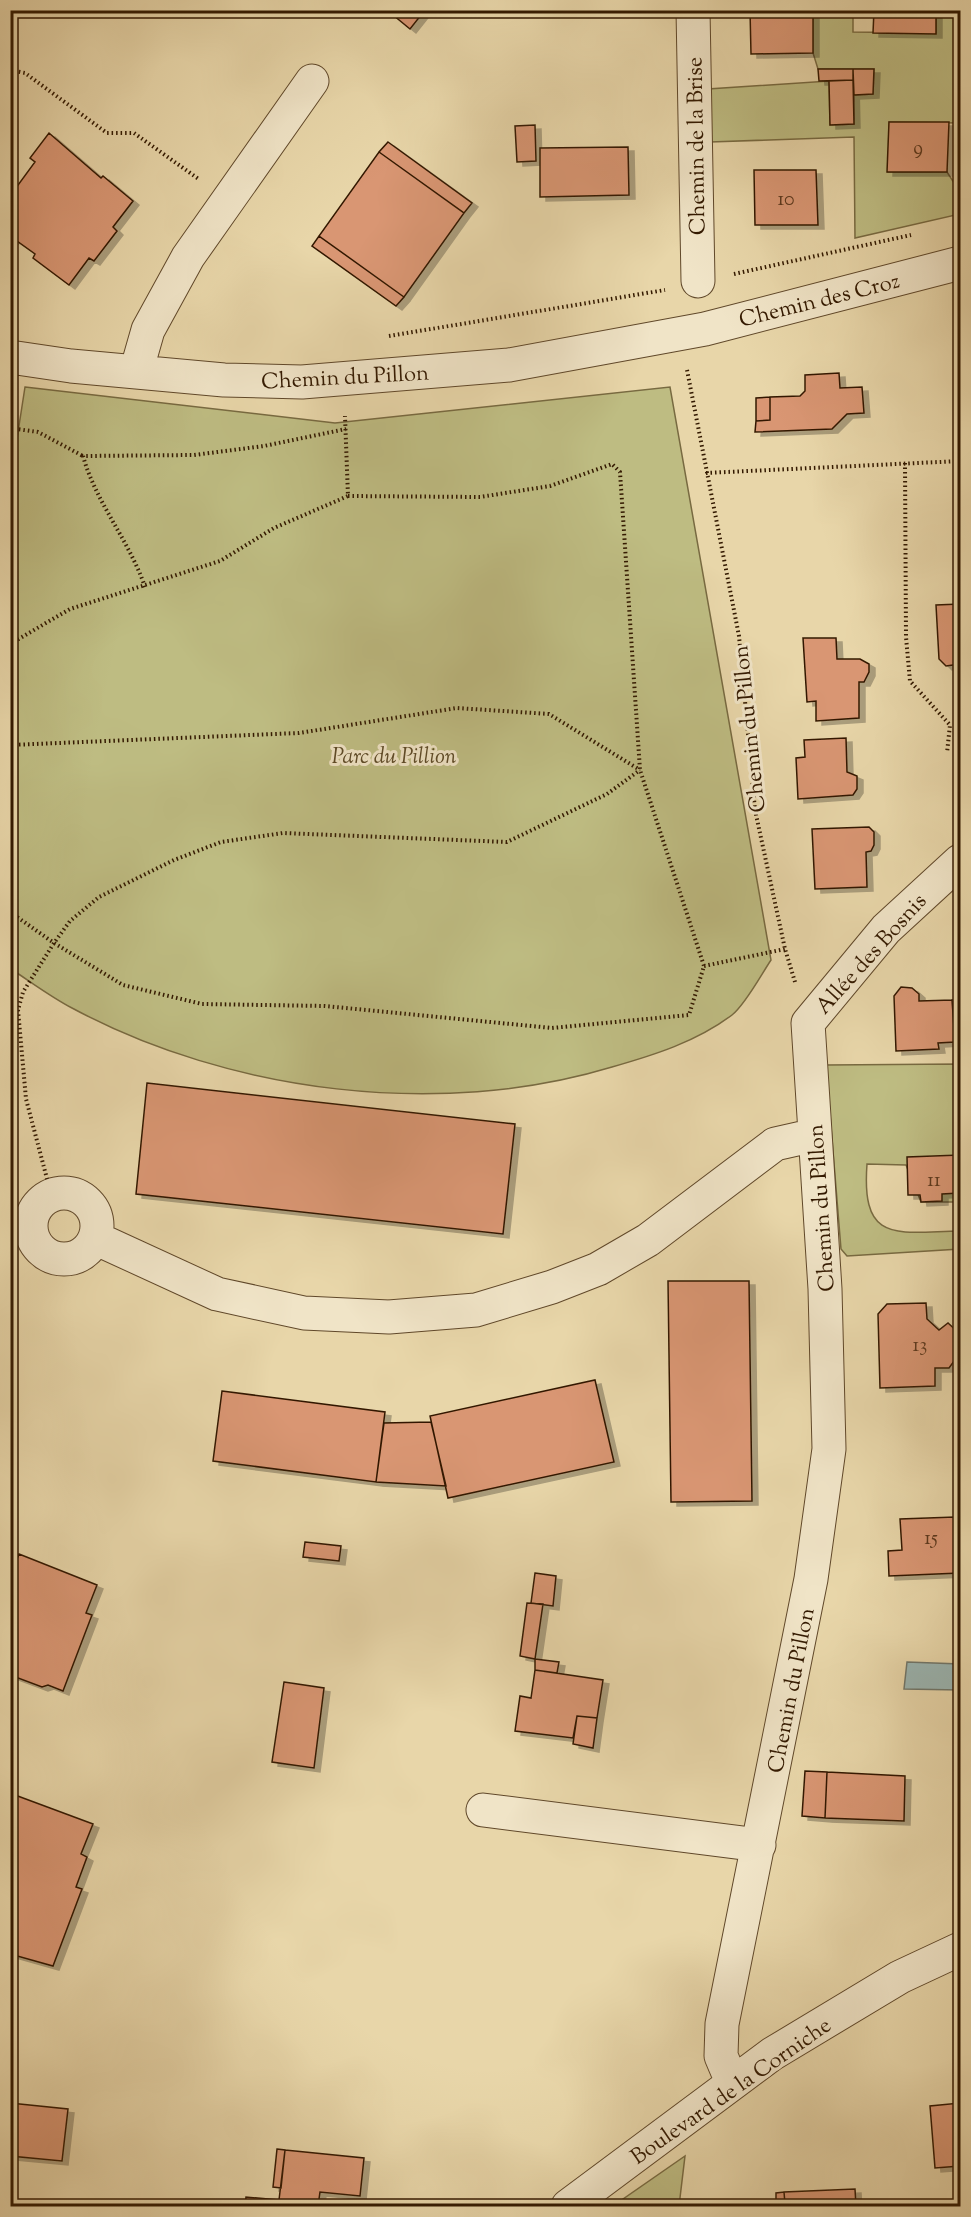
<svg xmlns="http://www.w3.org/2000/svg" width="971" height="2217" font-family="'Sorts Mill Goudy',serif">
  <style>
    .green { fill: #bebc82; stroke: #786a41; stroke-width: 1.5 }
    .water { fill: #9bb6b3; stroke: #71776b; stroke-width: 1.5 }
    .building { fill: #d99673; stroke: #331900; stroke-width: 1.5; filter: url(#shadow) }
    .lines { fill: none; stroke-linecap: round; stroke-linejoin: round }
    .minor-casing { stroke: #60482a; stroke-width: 35 }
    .path { stroke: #331900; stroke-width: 4; stroke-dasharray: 1.5 3; stroke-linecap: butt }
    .minor { stroke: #f0e4c7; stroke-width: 33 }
    .labels { text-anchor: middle; stroke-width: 6; stroke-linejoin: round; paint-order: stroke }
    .number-label { font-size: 20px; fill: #5c381d }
    .street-label { font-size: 22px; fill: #331900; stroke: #f0e4c7 }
    .park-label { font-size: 22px; font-style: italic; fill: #5d4a27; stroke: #f0e4c7 }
  </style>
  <defs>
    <filter id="shadow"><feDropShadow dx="6" dy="4" stdDeviation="0" flood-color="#0004"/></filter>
  </defs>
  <rect width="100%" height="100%" fill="#e8d6a9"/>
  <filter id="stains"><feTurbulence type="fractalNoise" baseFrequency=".00333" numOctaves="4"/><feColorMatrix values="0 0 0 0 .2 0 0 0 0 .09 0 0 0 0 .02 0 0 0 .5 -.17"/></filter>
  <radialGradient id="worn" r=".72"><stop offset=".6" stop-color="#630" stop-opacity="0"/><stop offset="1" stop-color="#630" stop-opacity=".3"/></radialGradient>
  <path class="green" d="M813,11h40v21l83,1v-22h24v112l-71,-1 -1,50h59l13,20v22l-105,24 -1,-101 -144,5 -2,-53 121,-8 1,44 24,-1v-29l19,-1 1,-25h-56l-5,-16z
    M25,387l310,36 335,-36 101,573c-10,15 -26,45 -39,55 -36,27 -78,40 -120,52 -172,52 -382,26 -540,-59 -21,-11 -41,-26 -61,-39l-1,-485z
    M960,1064v138h-39l-15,-37 -39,-1c-6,81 30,68 93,67v18l-113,7 -6,-7 -15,-184z
    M685,2156l-6,50h-66z"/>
  <path class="water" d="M907,1662l53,2v26l-56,-1z"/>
  <path class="building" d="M387,10h38l-15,19z
    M750,10h63v43l-62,1z
    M874,10h62v24l-63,-1z
    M818,69h35v11l-34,1z
    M853,69h21l-1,25 -19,1z
    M853,80l1,44 -24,1 -1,-44z
    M889,122h60l-2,50h-60z
    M535,125l1,36 -19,1 -2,-36z
    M49,133l52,45 2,-2 30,25 -20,26 4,4 -23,30 -5,-3 -20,27 -36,-27 2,-4 -21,-15 -4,3v-46l25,-34 -5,-4z
    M388,142l84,61 -8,10 -85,-61z
    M628,147l1,48 -89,2v-49z
    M379,152l85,61 -60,84 -85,-61z
    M754,170h62l2,55h-63z
    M319,236l85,61 -8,9 -84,-60z
    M839,373l1,15 22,-1 2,26 -17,1 -15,15 -77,3 1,-11 14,-1v-23l30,-1 5,-5v-16z
    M770,397v23l-14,1v-23z
    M960,604v60l-14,2 -7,-7 -3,-54z
    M803,638h33l1,21h23l9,5v8l-5,10h-5v36l-43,3v-20l-9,1z
    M846,738l1,34 10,4v13l-4,6 -55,4 -2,-41 9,-1 -1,-17z
    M869,827l5,5v13l-3,6 -5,1 1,35 -52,2 -3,-60z
    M901,987l11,1 7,6v7l33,-1 3,42 -17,1 1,6 -43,2 -2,-55z
    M960,999v27h-6l-2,-26z
    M147,1083l368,41 -12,110 -367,-40z
    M960,1155v38l-18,1v7l-21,1 -1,-7h-12l-1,-38z
    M668,1281h81l3,220 -81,1z
    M926,1303l1,16 12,11 9,-7 12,11v19l-11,15h-14v18l-55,2 -2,-74 9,-10z
    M595,1380l19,82 -166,36 -18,-82z
    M222,1391l163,21 -9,70 -163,-21z
    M431,1422l15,64 -70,-4 8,-59z
    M955,1517l1,7 4,-1v50l-71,3 -1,-25 14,-1 -2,-31z
    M305,1542l36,4 -2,15 -36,-4z
    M19,1554l78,31 -11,28 6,2 -29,76 -15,-6 -6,2 -32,-12v-97z
    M535,1573l21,3 -3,30 -22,-3z
    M527,1603l16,1 -8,55 -15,-3z
    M535,1659l24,3 -2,11 -22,-3z
    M535,1670l68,10 -6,38 -20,-2 -4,22 -58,-7 5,-35 11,2z
    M284,1682l40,6 -10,80 -42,-6z
    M577,1716l20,2 -4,30 -20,-4z
    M805,1771l22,1 -2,46 -23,-2z
    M827,1772l78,4 -1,45 -79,-3z
    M15,1795l78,29 -12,30 6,3 -11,30 6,2 -29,77 -43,-12v-146z
    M10,2103l58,6 -6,52 -52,-5z
    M960,2103v63l-25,2 -5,-62z
    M277,2149l8,1 -4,38 -8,-1z
    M285,2150l79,8 -4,38 -40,-4 -2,14h-73l1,-9 33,3z
    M855,2189l1,17 -71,-2 -1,-12z
    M784,2192l1,12h10v2h-19v-13z"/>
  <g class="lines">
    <defs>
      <path id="minor" d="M693,10l5,271
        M10,357l61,9 153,14 78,2 207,-17 196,-36 255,-66
        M136,372l12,-42 40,-73 124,-176
        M31 1226a33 33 0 1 1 66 0a33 33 0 1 1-66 0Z
        M95,1238l122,56 87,19 85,4 87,-7 76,-23 46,-18 50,-29 127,-96 40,-9
        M483,1810l276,35
        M732,2082l-11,-26 1,-32 89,-445 18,-130 -4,-160 -17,-266 78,-94 74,-68
        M568,2206l204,-152 128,-77 60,-28"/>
    </defs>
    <use href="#minor" class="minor-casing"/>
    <path class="path" d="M10,70l15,3 82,60h27l66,47
      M734,274l177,-39
      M389,336l276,-46
      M687,370l52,266 16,174 30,139 10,33
      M10,428l28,4 45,24
      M905,463l1,174 4,44 40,44 -3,28
      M706,473l254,-12
      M348,496l132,1 70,-11 62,-22 8,8 20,298 64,196 -15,49 -137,13 -227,-22 -123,-2 -79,-19 -69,-42 16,-22 29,-24 75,-37 47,-18 62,-9 224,9 100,-48 33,-24
      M145,587c-16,-47 -49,-84 -62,-131l111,-1 70,-9 82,-17
      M10,644l60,-35 150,-48 54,-33 74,-32 -3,-80
      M10,745l289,-12 158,-25 92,6 91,56
      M10,912l44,31 -31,49 -5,18 8,89 25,95
      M704,966l81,-17"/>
    <use href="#minor" class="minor"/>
  </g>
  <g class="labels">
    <g class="number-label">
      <text x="918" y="154">9</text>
      <text x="786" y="205">10</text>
      <text x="934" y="1186">11</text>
      <text x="920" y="1351">13</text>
      <text x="931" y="1544">15</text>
    </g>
    <g class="street-label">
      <text transform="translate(695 146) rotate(-91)" y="8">Chemin de la Brise</text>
      <text transform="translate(819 299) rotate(-14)" y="8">Chemin des Croz</text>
      <text transform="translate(345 376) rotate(-3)" y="8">Chemin du Pillon</text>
      <text transform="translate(748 729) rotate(-96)" y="8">Chemin du Pillon</text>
      <text transform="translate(870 953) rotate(-48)" y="8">Allée des Bosnis</text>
      <text transform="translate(820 1208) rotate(-94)" y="8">Chemin du Pillon</text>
      <text transform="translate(790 1690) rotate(-79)" y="8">Chemin du Pillon</text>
      <text transform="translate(730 2090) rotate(-35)" y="8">Boulevard de la Corniche</text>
    </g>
    <g class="park-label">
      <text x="394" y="763">Parc du Pillion</text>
    </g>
  </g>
  <rect width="971" height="2217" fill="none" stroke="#e8d6a9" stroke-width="36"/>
  <rect x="12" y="12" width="947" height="2193" fill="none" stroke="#331900" stroke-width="3"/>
  <rect x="18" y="18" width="935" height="2181" fill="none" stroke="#331900" stroke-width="1.5"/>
  <rect width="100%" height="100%" filter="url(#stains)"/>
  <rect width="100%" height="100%" fill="url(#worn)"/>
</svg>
